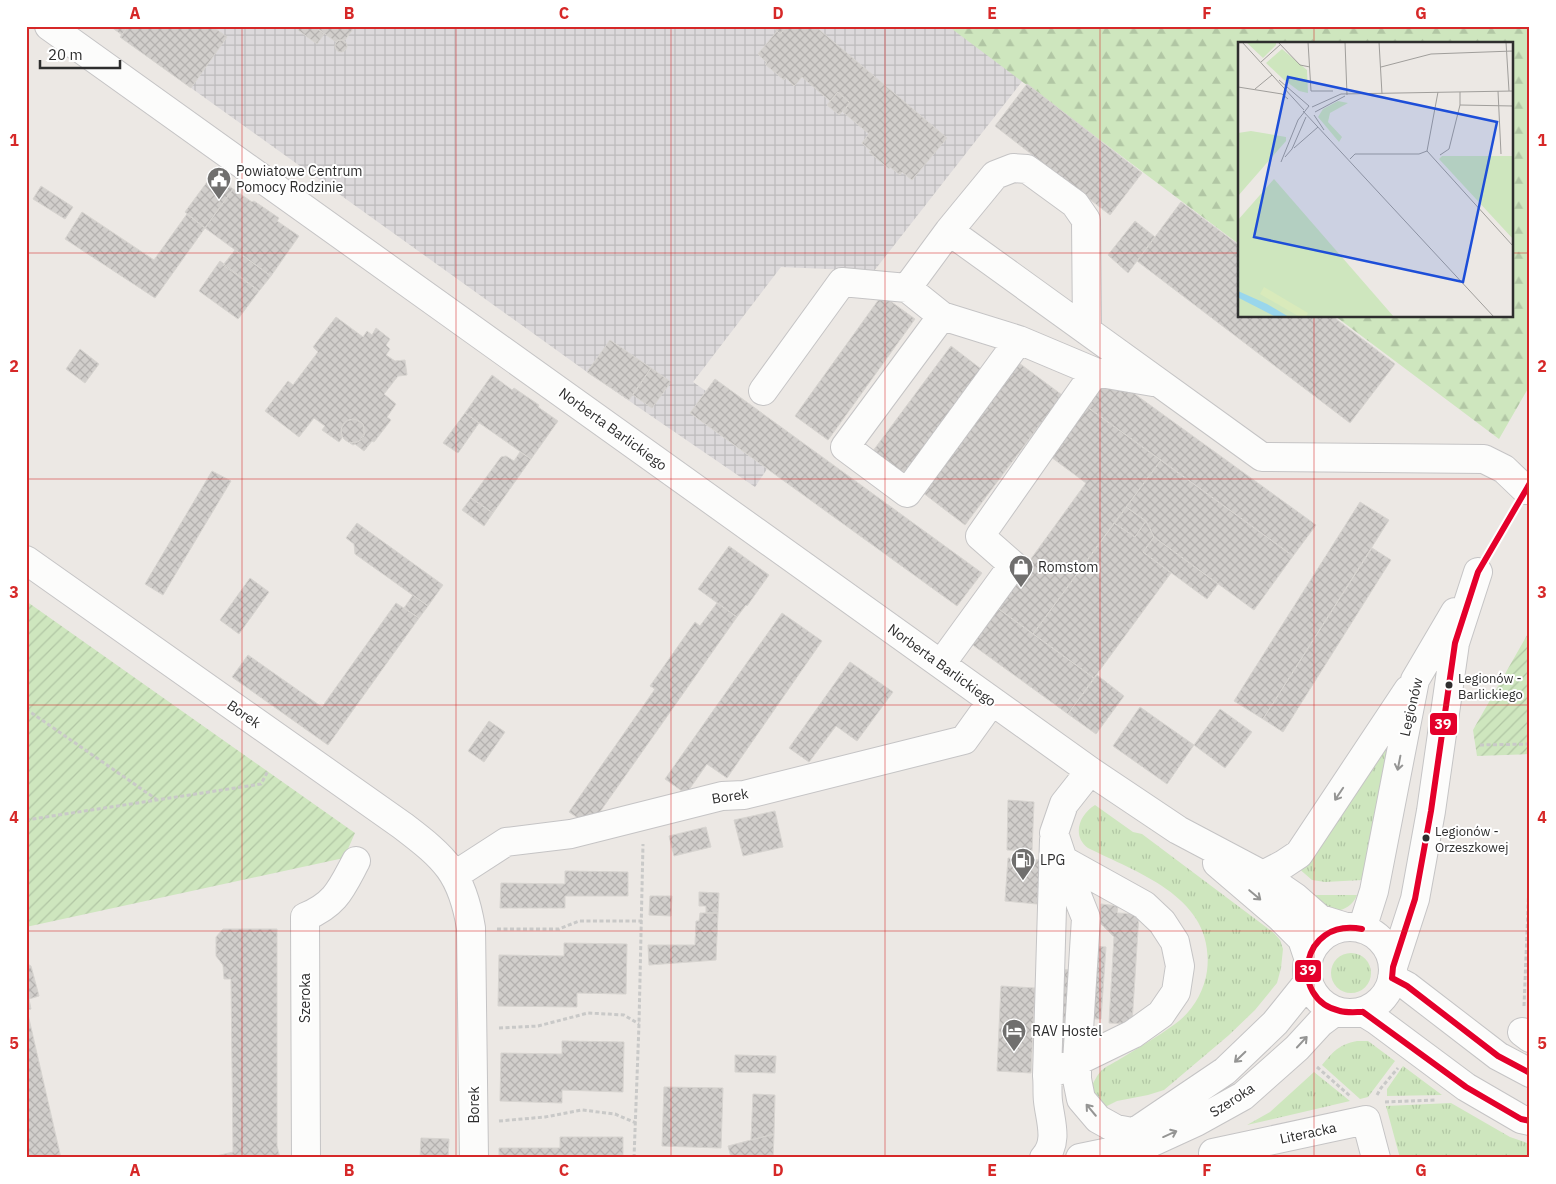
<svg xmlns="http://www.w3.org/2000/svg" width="1556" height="1184" font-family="'IBM Plex Sans',sans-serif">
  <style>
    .industrial { fill: url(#industrial-grid) }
    .grass { fill: url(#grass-tufts) }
    .forest { fill: url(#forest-firs) }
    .garden { fill: url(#garden-furrows) }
    .building { fill: url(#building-cross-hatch); stroke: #d7d4d0 }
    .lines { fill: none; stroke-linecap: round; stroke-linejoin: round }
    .minor-casing { stroke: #c5c4c5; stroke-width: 30 }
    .path { stroke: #c9c9c8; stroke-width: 3; stroke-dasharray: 4 2.5; stroke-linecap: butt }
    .minor { stroke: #fcfcfb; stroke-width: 28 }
    .bus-1-casing { stroke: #fff; stroke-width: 10 }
    .bus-1 { stroke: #e4002b; stroke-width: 6 }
    .oneway { stroke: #959594 }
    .grid { fill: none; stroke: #d62828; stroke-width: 1; stroke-opacity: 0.55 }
    .bus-dot { fill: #2e2e2e; stroke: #fff; stroke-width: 2 }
    .labels { text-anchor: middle; stroke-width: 4; stroke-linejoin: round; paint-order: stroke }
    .bus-label { font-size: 13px; fill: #2e2e2e; stroke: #fff; text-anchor: start }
    .poi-label { font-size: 14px; fill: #2e2e2e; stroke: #fff; text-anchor: start }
    .street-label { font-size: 14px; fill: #2e2e2e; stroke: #fff }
    .inset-road { fill: none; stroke: #a09e9b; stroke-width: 1 }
    .view { fill: #1d4ed8; fill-opacity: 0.15; stroke: #1d4ed8; stroke-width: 2.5 }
    .inset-edge { fill: none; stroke: #2e2e2e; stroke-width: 2.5 }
    .line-badge { stroke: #fff; stroke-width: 2 }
    .badge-label { font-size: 14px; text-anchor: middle; font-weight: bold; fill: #fff }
    .neatline { fill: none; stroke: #d62828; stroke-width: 2 }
    .grid-label { font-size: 16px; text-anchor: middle; font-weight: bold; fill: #d62828 }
  </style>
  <defs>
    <pattern id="industrial-grid" width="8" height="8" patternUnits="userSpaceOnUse" patternTransform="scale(1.25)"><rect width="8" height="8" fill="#dcd9db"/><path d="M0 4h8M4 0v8" fill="none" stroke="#bdbbbc"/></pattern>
    <pattern id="grass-tufts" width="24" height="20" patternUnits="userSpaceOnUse" patternTransform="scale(1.25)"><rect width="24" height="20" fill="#cee6be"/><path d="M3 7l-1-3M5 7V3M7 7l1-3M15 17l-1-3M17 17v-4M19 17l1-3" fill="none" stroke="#b1c6a4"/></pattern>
    <pattern id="forest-firs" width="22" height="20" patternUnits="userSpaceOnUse" patternTransform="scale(1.25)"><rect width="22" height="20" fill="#cee6be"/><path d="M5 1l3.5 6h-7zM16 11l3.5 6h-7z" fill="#b1c6a4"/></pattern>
    <pattern id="garden-furrows" width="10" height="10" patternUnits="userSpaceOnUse" patternTransform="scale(1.25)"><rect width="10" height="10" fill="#cee6be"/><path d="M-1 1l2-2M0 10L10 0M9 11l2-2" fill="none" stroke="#b1c6a4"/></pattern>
    <pattern id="building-cross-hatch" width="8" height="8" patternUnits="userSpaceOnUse" patternTransform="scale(1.25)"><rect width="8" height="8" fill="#d1cecb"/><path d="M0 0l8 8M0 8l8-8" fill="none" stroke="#b4b1af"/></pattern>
  </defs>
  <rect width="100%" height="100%" fill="#ece8e4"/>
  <path class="industrial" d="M110,26h842l72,53 -150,192 -93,-4 -88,115 13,9 -16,22 77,56 -12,18 -168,-115 -467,-335 2,-2z"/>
  <path class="grass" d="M1384,744l4,2 -26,134 -37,2 -13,-2 -15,-13z
    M1095,805l38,27 9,2 132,99 6,7 3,9 -2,19 -4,15 -22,27 -26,25 -65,55 -16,5 -31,6 -16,8 -10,-22c3,-5 6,-12 10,-16 5,-5 13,-8 19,-12 18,-11 37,-22 55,-35 17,-12 29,-32 32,-53 9,-73 -67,-97 -119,-123 -17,-13 -8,-34 7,-43z
    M1307,895h50c-5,13 -20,20 -34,13 -6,-3 -11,-9 -16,-13z
    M1331 973a20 20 0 1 1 40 0a20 20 0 1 1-40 0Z
    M1357,1041h11l27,20 -27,36 -8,2 -38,-34c12,-14 16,-20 35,-24z
    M1403,1066l39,29 -55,1v-7z
    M1314,1072l36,29 -103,24 23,-13z
    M1451,1103l59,34 20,7v14h-130l-14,-52z"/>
  <path class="forest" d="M948,26h582v359l-31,54 -164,-123h177v-272h-272v201z"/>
  <path class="garden" d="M26,601l329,232 -11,25 -318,69z
    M1530,630v124l-53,2 -4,-26z"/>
  <path class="building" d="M110,26h18l-6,9z
    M128,26h84l15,11 -36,51 -71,-51z
    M300,26h14l10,8 -7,10 -19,-14z
    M314,26h41l-10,14h-7l-2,2z
    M771,26h16l-7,8z
    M787,26h28l132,112 -35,42 -10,-8 -2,3 -10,-8 -1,2 -20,-17 2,-1 -9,-8 7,-9 -26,-22 7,-9 -12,-11 -8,9 -28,-24 -8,9 -8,-8 -2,2 -19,-16 2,-1 -9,-9 19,-23 3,3z
    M335 46a6 6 0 1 1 12 0a6 6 0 1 1-12 0Z
    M1027,84l115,89 -32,42 -115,-89z
    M838,92l12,11 -11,12 -12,-10z
    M213,174l20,15 -28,39 -20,-16z
    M41,186l32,21 -8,12 -32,-20z
    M233,189l19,13 2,-1 25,17 -2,3 22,15 -28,40 -66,-48z
    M1181,202l59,44v70h92l63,48 -45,59 -213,-162z
    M82,212l72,48 33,-46 18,14 -50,70 -90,-59z
    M1135,221l20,16 -27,36 -20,-18z
    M235,250l36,26 -12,15 -36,-26z
    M220,261l39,30 -21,28 -39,-28z
    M882,295l33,24 -87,121 -33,-24z
    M336,317l27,20 4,-6 5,4 4,-7 14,11 -4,6 4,4 -4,6 9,6 10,-1 2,15 -9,1 -14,18 12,10 -9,13 4,3 -17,22 -2,-1 -8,10 -9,-7 -2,1 -3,-2 9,-2 5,-7 -1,-10 -8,-5 -9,2 -5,8 1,9 -3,4 -17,-12 3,-4 -11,-8 -15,19 -34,-26 23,-30 5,4 25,-33 -5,-5z
    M610,340l41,28 -22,32 -42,-28z
    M951,346l34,26 -81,108 -34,-25z
    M80,349l19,15 -14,19 -19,-14z
    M1011,357l51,38 -97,130 -51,-39z
    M651,368l20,14 -19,26 -19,-13z
    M492,375l20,15 2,-2 25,17 -1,2 20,14 -27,38 -66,-46z
    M715,379l267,194 -25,33 -267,-193z
    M1099,383l26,4 191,138 -23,31 -210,-152z
    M1083,404l78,56 -128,174 -37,-27 90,-124 -39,-29z
    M465,413l14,10 -21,30 -15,-10z
    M341 431a12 12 0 1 1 24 0a12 12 0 1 1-24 0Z
    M520,452l11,7 -38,54 -22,-15 30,-41 5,-1 8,5z
    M1161,460l132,96 -39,54 -100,-73 -8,-16 -20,-14z
    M212,471l19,10 -68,114 -18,-11z
    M471,498l22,15 -9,13 -22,-16z
    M1360,502l29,18 -126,199 -29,-18z
    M1126,507l20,14 -11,16 -21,-14z
    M1146,521l8,16 -11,15 28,21 -77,105 -61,-44 81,-111 21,14z
    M357,523l86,62 -15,21 -73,-52 -1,-10 -8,-6z
    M1154,537l64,47 -11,15 -64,-47z
    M729,546l40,29 -22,31 -1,-1 -9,12 -39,-28z
    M1372,548l19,12 -108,172 -20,-13z
    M250,578l19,14 -30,42 -19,-14z
    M413,595l15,11 -9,12 -15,-10z
    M396,603l23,15 -91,127 -96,-68 16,-22 74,52z
    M717,603l20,14 -140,199 -16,4 -12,-8 86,-123 -5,-3 45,-64 5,4z
    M996,607l98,71 -26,36 -98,-71z
    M782,613l40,28 -95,137 -20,-14 -21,30 -21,-15z
    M850,662l43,30 -36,49 -21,-15 -27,36 -20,-14z
    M1097,675l27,21 -28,38 -28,-20z
    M1140,707l54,38 -27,39 -54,-38z
    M1220,709l32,23 -27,36 -31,-23z
    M489,721l16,11 -21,30 -16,-11z
    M1008,800l26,2 -2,49 -25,-1z
    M775,811l8,36 -40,9 -9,-36z
    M706,827l5,20 -37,9 -5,-20z
    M1008,858l32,2 -3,44 -32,-3z
    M565,871l63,1v24h-63v12h-65l1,-25 64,1z
    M699,892l20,1 -1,20h-12v-7h-7z
    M650,896h22l-1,20 -22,-1z
    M1101,904l17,2 -1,7 22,1 -7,110 -23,-1 5,-86 -14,-14z
    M700,913h18l-2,47 -67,5 -1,-20h47l1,-24h3z
    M223,929h54v217l3,12h-72l25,-6 -2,-173h-7l-1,-14 -7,-9v-19z
    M564,943l63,1 -1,50 -49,-1v14l-79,-1 1,-51 65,1z
    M1073,945l33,2 -5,72 -31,-1 -2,24 -29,-2 4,-72 28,2z
    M26,963l5,3 8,30 -10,3 2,10 -4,1 34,148h-35z
    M1001,986l34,2 -4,85 -34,-2z
    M562,1041l62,1 -1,50 -61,-2v13l-62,-2 1,-48 61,1z
    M735,1055l41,1 -1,17 -40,-1z
    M664,1087l59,1 -2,60 -59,-2z
    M753,1094l22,1 -1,39 -23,6z
    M774,1134l-1,24 -42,-1 -3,-11z
    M560,1137h63v21h-124v-10h61z
    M421,1138l28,1 -1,19h-28z"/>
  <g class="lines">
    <defs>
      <path id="minor" d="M49,26l1041,745 88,59 85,45 32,22 25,22 26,8
        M949,231l-42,57 35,28 77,24 76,32 58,10
        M942,316l-97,131 62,46 112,-153
        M1087,330l-1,-110 -11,-16 -48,-35 -14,-1 -18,7 -46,56 313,226 222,2 20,10 22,21
        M763,391l79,-109 65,6
        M26,560l377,266c42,32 59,47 68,102l3,230
        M941,664l72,-99 -33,-29 115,-164
        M1063,860l23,58 -9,144v17l4,20 17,20 18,10 16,3
        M1217,863l62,53 23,23 6,18
        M455,875l51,-33 65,-8 151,-38 22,-1 220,-55 28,-39
        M1263,875l21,-11 15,-10 109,-164
        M1307 970a43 43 0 1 1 86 0a43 43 0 1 1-86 0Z
        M1362,929l12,-38 41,-211 40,-68
        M1393,967l22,-68 16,-88 24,-168 23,-71
        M1392,978l15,8 91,70 32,17
        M1363,1012l13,8 90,67 55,32 9,2
        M1522,1032l8,6
        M1047,1076l86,-42 28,-20 15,-22 4,-26 -5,-24 -13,-20 -18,-17 -81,-45 -9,-27 10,-29 26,-33
        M1117,1144l108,-73 50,-48 33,-41
        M1213,1153l153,-33 10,38
        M306,1158l-1,-241c31,-13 36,-28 51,-56
        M1044,1158c15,-16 6,-38 4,-57 -1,-8 0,-17 -1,-25l7,-236
        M1080,1158l68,-14 48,-22 47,-26 54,-48 23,-25 16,-12"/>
    </defs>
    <use href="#minor" class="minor-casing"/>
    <path class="path" d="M26,709l130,90
      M1480,745l50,-1
      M26,820l235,-36 7,-13
      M497,929h62l20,-8h63
      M1524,1006l6,-147
      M499,1028l39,-2 50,-13 36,2 15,9
      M1317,1067l33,29
      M1377,1095l4,-7 17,-20
      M1385,1102l51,-2
      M499,1121l46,-4 37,-7 33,4 21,9
      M634,1158l5,-134 4,-180"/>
    <use href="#minor" class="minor"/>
    <defs>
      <path id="bus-1" d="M1362,929c-62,-12 -74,71 -22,82 7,2 16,1 23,1
        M1392,978l1,-11 22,-68 16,-88 24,-168 23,-71 52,-89
        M1392,978l15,8 91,70 32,17
        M1363,1012l103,75 55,32 9,2"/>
    </defs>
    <use href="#bus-1" class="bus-1-casing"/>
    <use href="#bus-1" class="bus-1"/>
  </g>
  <defs><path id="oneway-shaft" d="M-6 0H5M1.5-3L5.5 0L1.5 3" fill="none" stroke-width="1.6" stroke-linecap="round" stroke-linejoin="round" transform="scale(1.25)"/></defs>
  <g class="oneway">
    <use href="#oneway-shaft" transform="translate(1399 763) rotate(101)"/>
    <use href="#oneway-shaft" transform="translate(1339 794) rotate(124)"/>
    <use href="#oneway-shaft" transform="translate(1255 895) rotate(40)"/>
    <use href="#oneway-shaft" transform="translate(1302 1042) rotate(-47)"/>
    <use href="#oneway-shaft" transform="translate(1240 1057) rotate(136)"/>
    <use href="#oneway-shaft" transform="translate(1091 1110) rotate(-130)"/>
    <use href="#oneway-shaft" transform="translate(1170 1134) rotate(-24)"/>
  </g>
  <path class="grid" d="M242,26v1132M456,26v1132M671,26v1132M885,26v1132M1100,26v1132M1314,26v18M26,253h1214M1512,253h18M1314,316v842M26,479h1504M26,705h1504M26,931h1504"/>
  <defs>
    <symbol id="civic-pin" viewBox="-11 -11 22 30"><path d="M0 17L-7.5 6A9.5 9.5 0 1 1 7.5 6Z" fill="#706f6e" stroke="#fff"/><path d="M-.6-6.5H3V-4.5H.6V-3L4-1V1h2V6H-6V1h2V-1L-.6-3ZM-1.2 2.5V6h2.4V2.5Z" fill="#fff"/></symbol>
    <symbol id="shop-pin" viewBox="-11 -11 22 30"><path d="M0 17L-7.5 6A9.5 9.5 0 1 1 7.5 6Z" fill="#706f6e" stroke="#fff"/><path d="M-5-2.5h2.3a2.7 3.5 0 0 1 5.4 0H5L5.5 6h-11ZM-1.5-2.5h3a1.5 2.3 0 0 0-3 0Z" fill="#fff"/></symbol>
    <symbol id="fuel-pin" viewBox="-11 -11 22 30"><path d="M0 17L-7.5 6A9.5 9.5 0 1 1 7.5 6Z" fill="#706f6e" stroke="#fff"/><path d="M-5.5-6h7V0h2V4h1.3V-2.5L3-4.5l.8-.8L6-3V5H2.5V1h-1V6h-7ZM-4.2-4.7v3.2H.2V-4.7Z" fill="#fff"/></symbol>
    <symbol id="hotel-pin" viewBox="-11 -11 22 30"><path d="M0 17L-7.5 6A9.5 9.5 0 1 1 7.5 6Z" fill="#706f6e" stroke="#fff"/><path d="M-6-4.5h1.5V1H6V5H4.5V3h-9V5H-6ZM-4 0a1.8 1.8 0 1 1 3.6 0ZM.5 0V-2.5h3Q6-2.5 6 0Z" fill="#fff"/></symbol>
  </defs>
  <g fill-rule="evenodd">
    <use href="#civic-pin" x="205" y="165" width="28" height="38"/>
    <use href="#shop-pin" x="1007" y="553" width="28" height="38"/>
    <use href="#fuel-pin" x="1009" y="846" width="28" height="38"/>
    <use href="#hotel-pin" x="1000" y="1017" width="28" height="38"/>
  </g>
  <g class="bus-dot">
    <circle cx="1449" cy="685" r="4.5"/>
    <circle cx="1426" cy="838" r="4.5"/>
  </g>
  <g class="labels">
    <g class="bus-label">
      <text x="1458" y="683">Legionów -<tspan x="1458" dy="16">Barlickiego</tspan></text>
      <text x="1435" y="836">Legionów -<tspan x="1435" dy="16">Orzeszkowej</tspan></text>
    </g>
    <g class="poi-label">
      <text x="236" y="176">Powiatowe Centrum<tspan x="236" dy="16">Pomocy Rodzinie</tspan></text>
      <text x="1038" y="572">Romstom</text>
      <text x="1040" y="865">LPG</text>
      <text x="1032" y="1036">RAV Hostel</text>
    </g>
    <g class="street-label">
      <text transform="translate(613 429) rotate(36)" y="5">Norberta Barlickiego</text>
      <text transform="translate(942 665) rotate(36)" y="5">Norberta Barlickiego</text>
      <text transform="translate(1411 707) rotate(-77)" y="5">Legionów</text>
      <text transform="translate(244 714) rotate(35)" y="5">Borek</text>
      <text transform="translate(730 796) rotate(-9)" y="5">Borek</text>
      <text transform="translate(305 998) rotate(-90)" y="5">Szeroka</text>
      <text transform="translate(1232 1100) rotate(-33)" y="5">Szeroka</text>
      <text transform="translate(474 1105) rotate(-90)" y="5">Borek</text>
      <text transform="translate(1308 1133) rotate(-12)" y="5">Literacka</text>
    </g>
  </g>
  <g transform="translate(1238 42)">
    <rect width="275" height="275" fill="#ece8e4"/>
    <path d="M8,0h30v3l-13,13zM44,7l25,21 1,23 -9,-2 -16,-12 -17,-16zM100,59l10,2 -18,10 -2,9 14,15 -3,5 -21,-25 5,-8z" fill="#cee6be"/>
    <path d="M36,137l120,138h-156v-97z" fill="#cee6be"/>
    <path d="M13,89l35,6v4l-48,55v-63zM204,114h71v83l-74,-80z" fill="#cee6be"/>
    <path d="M26,245l44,26 -2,4h-6l-40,-23z" fill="#d9eabb"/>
    <path d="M0,249l29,13 22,13h-13l-37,-19z" fill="#99d6ec"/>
    <path class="inset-road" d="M4,0l62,68M40,0l22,23 10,2M70,0l3,49h22M107,0l2,53M141,0l3,52M268,0l3,49M23,20l20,-18M143,25l50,-13 82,-3M41,38l30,26M0,45l44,7 6,5M17,47l17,-14M260,49l3,63M200,50l-11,59 86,95M222,63l53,1M74,65l29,-13 172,-3M65,69l191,206M77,70l30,-16M76,73l10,15M56,106l24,-21M202,113l9,-6 11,-44v-13M47,115l7,-8 14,-32M112,117l5,-5h64l8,-3M43,120l17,-42 11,-14"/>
    <path class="view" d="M50,35l209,45 -34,160 -209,-45z"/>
    <rect width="275" height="275" class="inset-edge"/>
  </g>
  <g class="line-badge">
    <rect x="1429" y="712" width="29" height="24" rx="5" fill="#e4002b"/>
    <rect x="1294" y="959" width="28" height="24" rx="5" fill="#e4002b"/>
  </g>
  <g class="badge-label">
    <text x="1443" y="729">39</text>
    <text x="1308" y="975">39</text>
  </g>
  <rect width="1556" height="1184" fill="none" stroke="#ffffff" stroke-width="55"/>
  <path d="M40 60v8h80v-8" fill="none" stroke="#2e2e2e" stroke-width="2.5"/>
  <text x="48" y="60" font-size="15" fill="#2e2e2e" stroke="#ffffff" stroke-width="4" paint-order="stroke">20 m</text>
  <rect x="28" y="28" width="1500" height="1128" class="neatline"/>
  <g class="grid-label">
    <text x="135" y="19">A</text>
    <text x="349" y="19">B</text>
    <text x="564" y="19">C</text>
    <text x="778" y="19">D</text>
    <text x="992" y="19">E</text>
    <text x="1207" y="19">F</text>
    <text x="1421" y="19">G</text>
    <text x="14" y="146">1</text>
    <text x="1542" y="146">1</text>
    <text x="14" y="372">2</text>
    <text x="1542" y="372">2</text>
    <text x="14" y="598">3</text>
    <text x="1542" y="598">3</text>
    <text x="14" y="823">4</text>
    <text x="1542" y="823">4</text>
    <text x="14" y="1049">5</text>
    <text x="1542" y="1049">5</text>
    <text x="135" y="1176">A</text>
    <text x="349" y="1176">B</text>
    <text x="564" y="1176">C</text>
    <text x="778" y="1176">D</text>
    <text x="992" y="1176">E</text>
    <text x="1207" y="1176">F</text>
    <text x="1421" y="1176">G</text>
  </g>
</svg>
